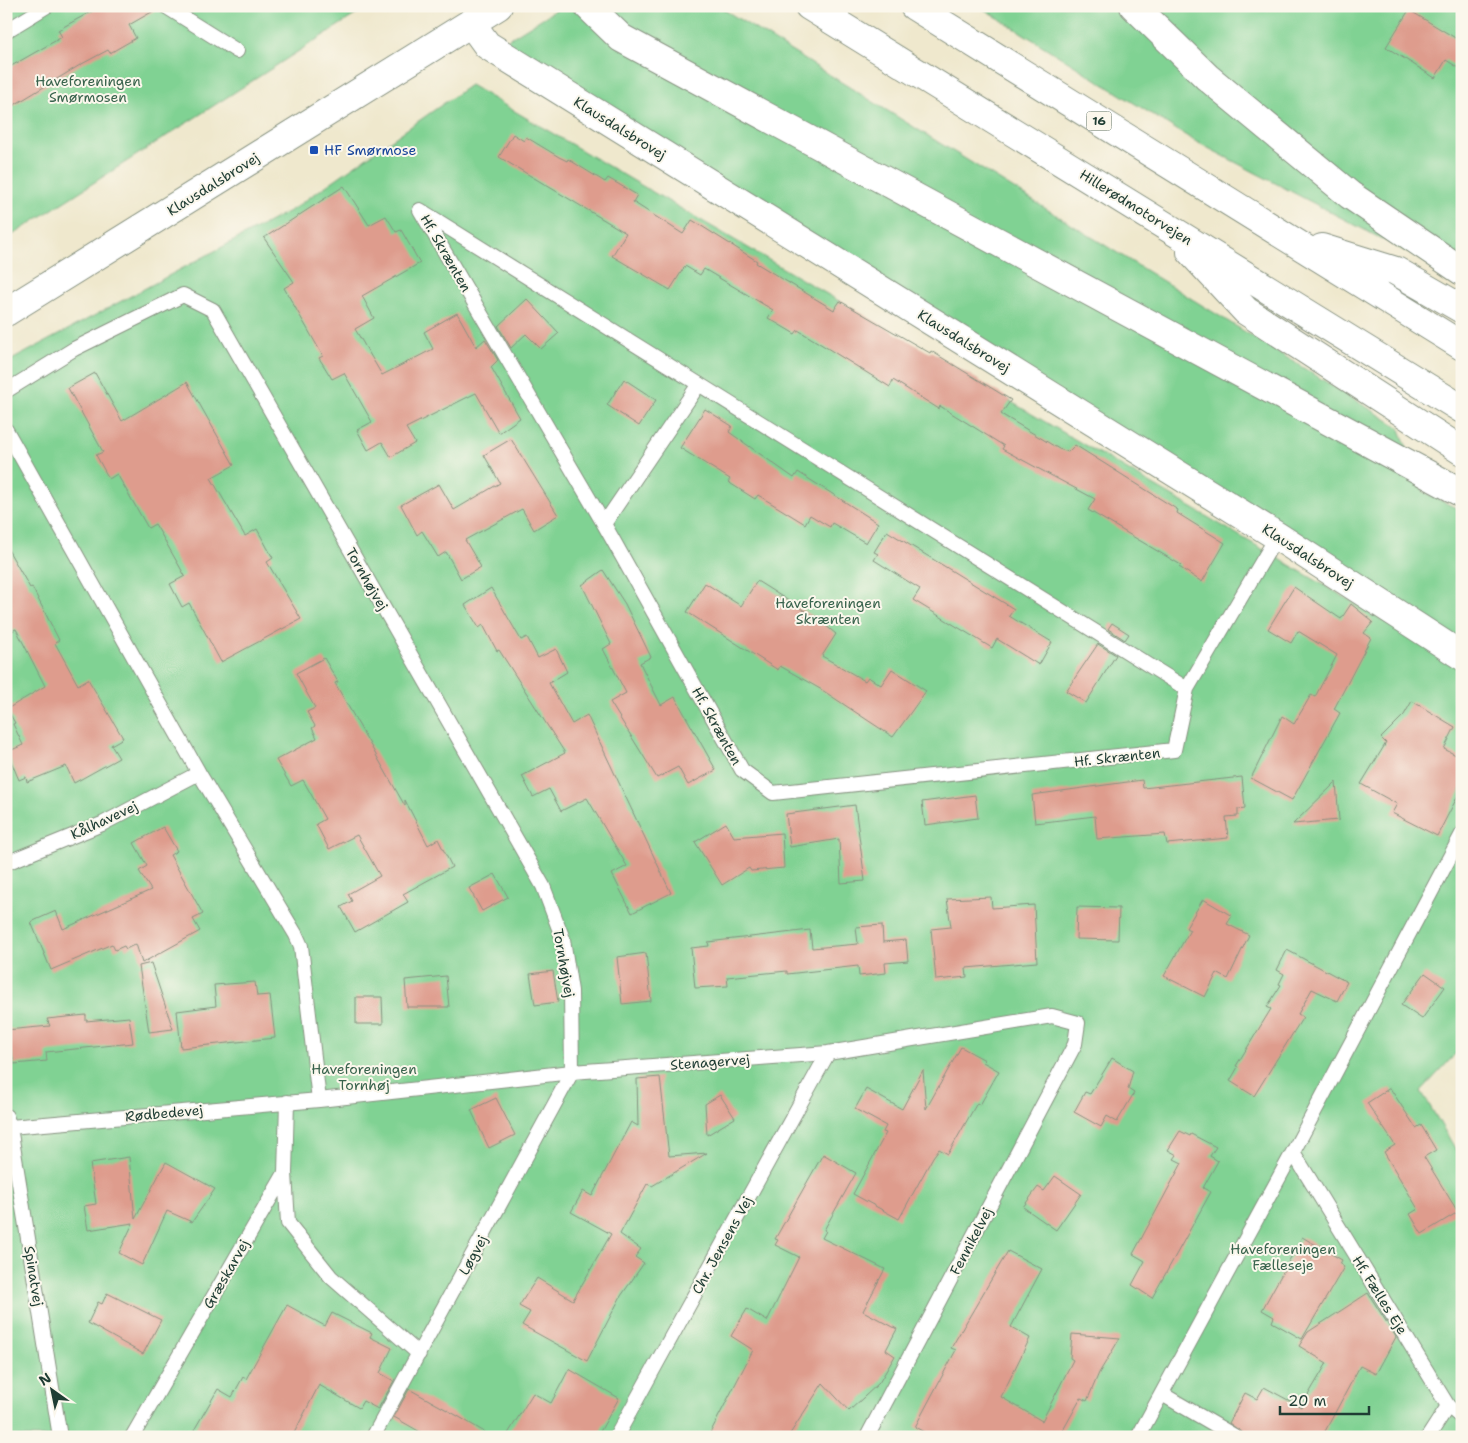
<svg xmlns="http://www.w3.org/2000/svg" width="1468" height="1443" font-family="'Shantell Sans',sans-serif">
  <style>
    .green { fill: #80d293; stroke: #508864 }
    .building { fill: #de9c8d }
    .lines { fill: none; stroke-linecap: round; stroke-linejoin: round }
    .service-casing { stroke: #879280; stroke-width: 16 }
    .minor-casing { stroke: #879280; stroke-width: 30 }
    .tertiary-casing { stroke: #879280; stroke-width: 30 }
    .motorway-casing { stroke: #879280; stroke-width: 30 }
    .service { stroke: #fff; stroke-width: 14 }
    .minor { stroke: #fff; stroke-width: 28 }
    .tertiary { stroke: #fff; stroke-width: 28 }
    .motorway { stroke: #fff; stroke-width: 28 }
    .transit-dot { fill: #1a4fb4; stroke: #fbf7ec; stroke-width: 2 }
    .labels { text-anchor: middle; stroke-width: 4; stroke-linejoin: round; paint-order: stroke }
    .shield { fill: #fbf7ec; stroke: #61756b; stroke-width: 1 }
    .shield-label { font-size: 12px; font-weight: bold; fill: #1f3d34 }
    .park-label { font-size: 14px; fill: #37624c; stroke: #fbf7ec }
    .street-label { font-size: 14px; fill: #1f3d34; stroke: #fbf7ec }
    .transit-label { font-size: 14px; fill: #164399; stroke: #fbf7ec; text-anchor: start }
  </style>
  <rect width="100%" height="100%" fill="#fbf7ec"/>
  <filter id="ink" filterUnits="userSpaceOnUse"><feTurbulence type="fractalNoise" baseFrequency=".02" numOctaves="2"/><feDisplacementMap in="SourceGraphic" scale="10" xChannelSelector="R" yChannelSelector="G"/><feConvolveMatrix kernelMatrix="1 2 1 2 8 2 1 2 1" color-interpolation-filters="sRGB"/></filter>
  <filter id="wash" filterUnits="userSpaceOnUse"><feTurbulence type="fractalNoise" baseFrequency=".0096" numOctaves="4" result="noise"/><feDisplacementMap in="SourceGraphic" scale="20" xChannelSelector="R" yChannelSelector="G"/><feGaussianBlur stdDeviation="1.12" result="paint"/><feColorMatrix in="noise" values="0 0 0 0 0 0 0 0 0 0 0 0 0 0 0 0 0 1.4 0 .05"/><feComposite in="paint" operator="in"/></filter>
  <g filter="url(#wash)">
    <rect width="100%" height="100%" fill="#efe8cd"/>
    <path class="green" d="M6,6h363l-363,233z
      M562,6h156l681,421 25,65 38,19v134l-961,-601z
      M979,6h483v275l-269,-141z
      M470,85l992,581v381l-41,44 41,69v277h-1456v-1074l287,-154z"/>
    <g id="blocks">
      <path class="building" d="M101,6h55l1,3 -28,16 7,13 -26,15 -2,-3 -28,15 -74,45v-41l56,-32 -4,-7z
        M1409,10l53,32v28l-16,-10 -11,18 -49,-31z
        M513,134l11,7 2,-4 33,20 8,4 1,-2 37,23 3,-4 29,17 -4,7 50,32 9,-14 65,41 -1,2 78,47 6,-9 90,52 1,-2 80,49 -10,14 58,35 9,3 7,-7 103,65 -1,3 48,30 -23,39 -23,-15 2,-2 -93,-55 7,-11 -93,-50 2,-3 -64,-40 -1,3 -46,-29 -3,7 -92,-57 -3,4 -27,-16 5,-8 -69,-41 -4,6 -15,-9 -15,24 -58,-34 14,-23 -127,-76z
        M344,186l25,39 17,-9 10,16 5,-2 19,33 -58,33 12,22 -19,11 27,46 51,-26 -9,-17 33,-19 19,34 9,-8 13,21 -7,7 29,51 -21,15 -23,-40 -70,35 9,15 -24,14 -9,-15 -14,8 -11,-20 15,-8 -28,-49 -12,6 -13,-21 4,-2 -39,-68 10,-6 -30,-44z
        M527,299l32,34 -18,16 -15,-15 -15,14 -13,-22z
        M95,373l27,48 65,-39 47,83 -23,13 34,58 12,-7 16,29 -6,4 34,57 -80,43 -32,-59 -7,4 -12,-23 15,-8 -24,-42 -6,-10 -7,4 -31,-54 -8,5 -13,-24 7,-3 -35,-64z
        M624,379l32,21 -17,26 -32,-21z
        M705,409l27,17 -3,6 65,46 4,-6 80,51 -12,20 -34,-20 -2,4 -20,-12 -5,9 -47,-29 -3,4 -27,-17 2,-3 -50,-31z
        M511,439l47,76 -24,15 -12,-21 -57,31 16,27 -20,12 -15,-27 -8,5 -16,-26 -5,4 -16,-30 38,-21 15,26 46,-27 -16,-28z
        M887,531l127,78 -5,7 43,26 -13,23 -42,-26 -5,9 -79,-48 7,-11 -46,-29 4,-6 -4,-2z
        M6,546l24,42 2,-1 27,53 -4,3 23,42 10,-6 35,59 -12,7 8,13 -45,25 -8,-17 -39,16 -1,-5 -7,3 -12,-28 16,-7 -10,-21 2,-1 -8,-14 38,-23 -29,-57 -10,5z
        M603,570l22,34 26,53 -11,6 21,42 14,-8 41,73 -28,15 -10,-18 -21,11 -47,-76 16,-9 -23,-44 8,-5 -29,-59z
        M757,581l62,39 17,14 -14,22 43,25 3,-4 13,8 11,-16 34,22 -33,46 -71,-47 -42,-24 -2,4 -91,-58 18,-29 36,23z
        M1294,587l47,32 10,-15 22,18 -9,11 7,5 -37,71 6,4 -48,87 -41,-22 31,-62 12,8 17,-29 4,2 22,-42 -39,-24 -7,12 -23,-14z
        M491,588l30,52 6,-3 11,21 18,-9 11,23 -18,11 23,41 15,-9 84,178 -39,20 -20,-39 15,-8 -40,-68 -26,13 -12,-22 -16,8 -11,-21 43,-23 -66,-103 -2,1 -14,-26 -4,3 -14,-23z
        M1112,623l17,11 -4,6 -17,-11z
        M1098,644l18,11 -30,48 -20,-12z
        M324,658l14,24 -3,1 70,123v-6l23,45 10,-6 14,28 -49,27 5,8 -53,30 -14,-25 11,-6 -4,-7 32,-18 -23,-41 -28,14 -13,-25 9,-5 -22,-39 -12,6 -15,-26 41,-22 -5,-10 3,-2 -8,-14 8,-4 -19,-35z
        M1412,701l43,26 -11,22 18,9v30l-25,48 -45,-23 5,-9 -36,-20 25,-41 -5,-5 23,-23z
        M1242,777l3,31 -7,1v7l-12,1 2,21 -61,6 -2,-10 -68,5 -2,-23 -60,7 -3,-28 110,-15 1,8z
        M1336,782l3,38 -46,4z
        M975,795l3,23 -53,7 -3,-23z
        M855,805l10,76 -24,2 -2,-44 -49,8 -4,-33z
        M726,823l8,14 48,-4 2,35 -33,3 -2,-3 -27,17 -27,-43z
        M163,827l14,24 -7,4 33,59 -10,5 7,12 -58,32 -6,-19 -10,5 -2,-3 -9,4 -3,-6 -61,26 -20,-48 25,-11 7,18 88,-39 -12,-19 8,-5 -13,-23z
        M495,874l13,23 -26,14 -13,-23z
        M991,897l1,11 42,-3 3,57 -71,6 1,9 -31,3 -5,-51 20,-2 -4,-28z
        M1203,899l29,17 -5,8 22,11 -21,44 -11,-6 -12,24 -41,-21 26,-46 -4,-2z
        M1077,907l42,1 -1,32 -42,-1z
        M882,925l1,17 23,-2 2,21 -23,2 1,10 -27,3 -1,-10 -71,8v-3l-60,6 1,9 -33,2 -4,-40 18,-2 -1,-4 102,-12 2,18 46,-4 -2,-17z
        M1287,950l60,32 -10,19 -25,-12 -14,25 5,3 -49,79 -24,-15 8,-14 -2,-1 35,-57 -4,-2 14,-22 -2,-1 5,-10 -7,-4z
        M646,953l5,48 -29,3 -5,-47z
        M151,963l22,66 -24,3 -10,-66z
        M553,971l5,31 -23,3 -5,-31z
        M1425,973l20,14 -23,32 -21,-14z
        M446,976l3,31h-42l-2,-27z
        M255,982l2,14 13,-1 5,43 -94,10 -4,-37 39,-5 -2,-21z
        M356,997h26l1,27h-27z
        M86,1015v6l43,-4 4,26 -87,9 1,9 -33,3 -2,-11 -4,1 -2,-24 44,-4 -3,-7z
        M961,1047l24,13 -2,2 16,9 -19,34 -3,-2 -29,51 -9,-5 -6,8 -34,62 -46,-25 33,-61 -3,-1 3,-6 -31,-17 11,-20 36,20 21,-39 3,39z
        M1112,1058l21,13 -5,18 6,4 -17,29 -10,-6 -6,11 -27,-15 11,-20 5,2z
        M660,1077l9,79 38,-3 -55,33 -5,-2 -27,50 21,15 -6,8 9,6 -23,33 -34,65 -65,-36 8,-13 -11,-6 18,-28 36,22 38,-66 -40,-22 12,-21 9,5 39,-74 7,4 -1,-47z
        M1390,1088l26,40 5,-3 15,25 -12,7 34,55 -36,22 -12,-20 8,-5 -34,-57 11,-7 -28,-42z
        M720,1095l15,23 -28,17 -2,-31z
        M496,1098l19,37 -26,13 -18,-38z
        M1180,1131l10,5 1,-2 25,13 -6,9 8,5 -15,27 8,4 -59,106 -20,-13 13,-24 -12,-7 49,-91 -8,-4 3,-4 -9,-5z
        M823,1154l33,19 -32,57 2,1 -4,7 63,31 -22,42 34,18 -11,21 9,6 -16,27 -30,28 -26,-28 -35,54h-80l45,-87 -22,-14 16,-27 20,12 32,-64 -24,-12 3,-5 -3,-1z
        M129,1157l6,62 31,-57 49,27 -23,33 -25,-11 -25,54 -23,-12 14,-30 -45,7 -4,-24 12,-2 -6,-41z
        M1055,1176l26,18 -25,36 -33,-23 15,-20 6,4z
        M1302,1237l40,23 -2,4 4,3 -42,72 -30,-17 2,-5 -12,-7z
        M1008,1251l34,18 -31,58 19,11 -29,59 41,24 31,-61 -3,-2 2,-24 48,4 -21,35 -12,28 -6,-3 -19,34 9,5h-138l-18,-10 41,-77 -5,-2z
        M107,1293l54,27 -18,34 -55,-31 10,-21 4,2z
        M1368,1293l28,44 -20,37 -16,-8 -38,71h-74l-19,-14 16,-30 12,6 7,-12 37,20 26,-44 -28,-17 9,-14z
        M287,1305l38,21 7,-13 40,20 -2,4 22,11 -12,25 14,8 -16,28 -15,-8 -4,7 -40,-23 -27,52h-102l28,-48 14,8 11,-20 3,2z
        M569,1369l50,29 -22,39h-91l27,-44 18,10z
        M409,1389l47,26 37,22h-64l-35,-20z"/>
    </g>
  </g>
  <g filter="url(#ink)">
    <use href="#blocks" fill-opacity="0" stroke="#879280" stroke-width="1"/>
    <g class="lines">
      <defs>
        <path id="service" d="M165,6l72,45
          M6,31l41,-25
          M420,210l767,479 -13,61 -401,43 -31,-23 -138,-246z
          M6,391l68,-42 109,-54 30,15 330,576 20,53 8,52 1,81 -199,365
          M6,430l193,343 97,162 5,11 18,154
          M604,524l95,-140
          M1187,689l90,-153
          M6,863l96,-39 97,-51
          M6,1116l4,11 50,310
          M10,1127l309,-27 253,-28 256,-19 224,-37 26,7 -3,21 -208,393
          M1293,1152l169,-318
          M285,1173l3,50 43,54 88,77
          M1162,1394l74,43
          M132,1437l153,-264 2,-71
          M616,1437l212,-384
          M1138,1437l155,-285 155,254 14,12
          M1428,1437l20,-31"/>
        <path id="minor" d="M471,23l16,22 790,491 185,120"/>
        <path id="tertiary" d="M6,312l492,-306"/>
        <path id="motorway" d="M588,6l33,32 841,455
          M809,6l653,403
          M914,6l548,340
          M1134,6l73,71 143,118 112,76
          M1322,248l74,23 66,38
          M1191,252l55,59 216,140"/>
      </defs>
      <use href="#service" class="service-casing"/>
      <use href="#minor" class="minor-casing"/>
      <use href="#tertiary" class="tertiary-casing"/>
      <use href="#motorway" class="motorway-casing"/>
      <use href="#service" class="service"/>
      <use href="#minor" class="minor"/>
      <use href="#tertiary" class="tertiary"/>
      <use href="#motorway" class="motorway"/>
    </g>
  </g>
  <rect class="transit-dot" x="309" y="145" width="10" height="10" rx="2.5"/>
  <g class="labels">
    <rect class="shield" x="1086.5" y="111.5" width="25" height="19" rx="4"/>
    <g class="shield-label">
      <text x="1099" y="125">16</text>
    </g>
    <g class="park-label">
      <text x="88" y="86">Haveforeningen<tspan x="88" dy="16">Smørmosen</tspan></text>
      <text x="828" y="608">Haveforeningen<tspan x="828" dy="16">Skrænten</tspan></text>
      <text x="364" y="1074">Haveforeningen<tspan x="364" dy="16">Tornhøj</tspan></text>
      <text x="1283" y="1254">Haveforeningen<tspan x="1283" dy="16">Fælleseje</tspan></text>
    </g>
    <g class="street-label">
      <text transform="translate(620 128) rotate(32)" y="5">Klausdalsbrovej</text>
      <text transform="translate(213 184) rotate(-32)" y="5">Klausdalsbrovej</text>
      <text transform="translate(1136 207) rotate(32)" y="5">Hillerødmotorvejen</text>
      <text transform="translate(446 253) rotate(60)" y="5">Hf. Skrænten</text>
      <text transform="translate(964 341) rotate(32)" y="5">Klausdalsbrovej</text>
      <text transform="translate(1308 556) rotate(33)" y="5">Klausdalsbrovej</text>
      <text transform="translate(367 579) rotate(60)" y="5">Tornhøjvej</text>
      <text transform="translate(717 726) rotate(61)" y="5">Hf. Skrænten</text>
      <text transform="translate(1117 757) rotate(-6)" y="5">Hf. Skrænten</text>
      <text transform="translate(104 820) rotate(-25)" y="5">Kålhavevej</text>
      <text transform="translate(564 963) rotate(80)" y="5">Tornhøjvej</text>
      <text transform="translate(710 1062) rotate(-4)" y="5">Stenagervej</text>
      <text transform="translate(164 1113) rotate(-5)" y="5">Rødbedevej</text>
      <text transform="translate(971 1241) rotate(-62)" y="5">Fennikelvej</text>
      <text transform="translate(722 1245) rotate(-61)" y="5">Chr. Jensens Vej</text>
      <text transform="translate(473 1255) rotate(-61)" y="5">Løgvej</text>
      <text transform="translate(226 1274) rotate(-60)" y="5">Græskarvej</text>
      <text transform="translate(34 1276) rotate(81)" y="5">Spinatvej</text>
      <text transform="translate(1380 1295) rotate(58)" y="5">Hf. Fælles Eje</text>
    </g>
    <g class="transit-label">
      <text x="324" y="155">HF Smørmose</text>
    </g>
  </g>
  <rect width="1468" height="1443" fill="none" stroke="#fbf7ec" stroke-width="25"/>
  <g transform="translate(52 1390) rotate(327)" stroke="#fbf7ec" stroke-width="4" paint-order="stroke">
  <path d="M0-4L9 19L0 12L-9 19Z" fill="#1f3d34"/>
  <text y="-8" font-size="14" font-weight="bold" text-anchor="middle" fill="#1f3d34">N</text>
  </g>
  <path d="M1280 1406v8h89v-8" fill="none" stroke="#1f3d34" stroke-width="2.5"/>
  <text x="1288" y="1406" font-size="15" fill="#1f3d34" stroke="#fbf7ec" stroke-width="4" paint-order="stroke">20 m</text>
</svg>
